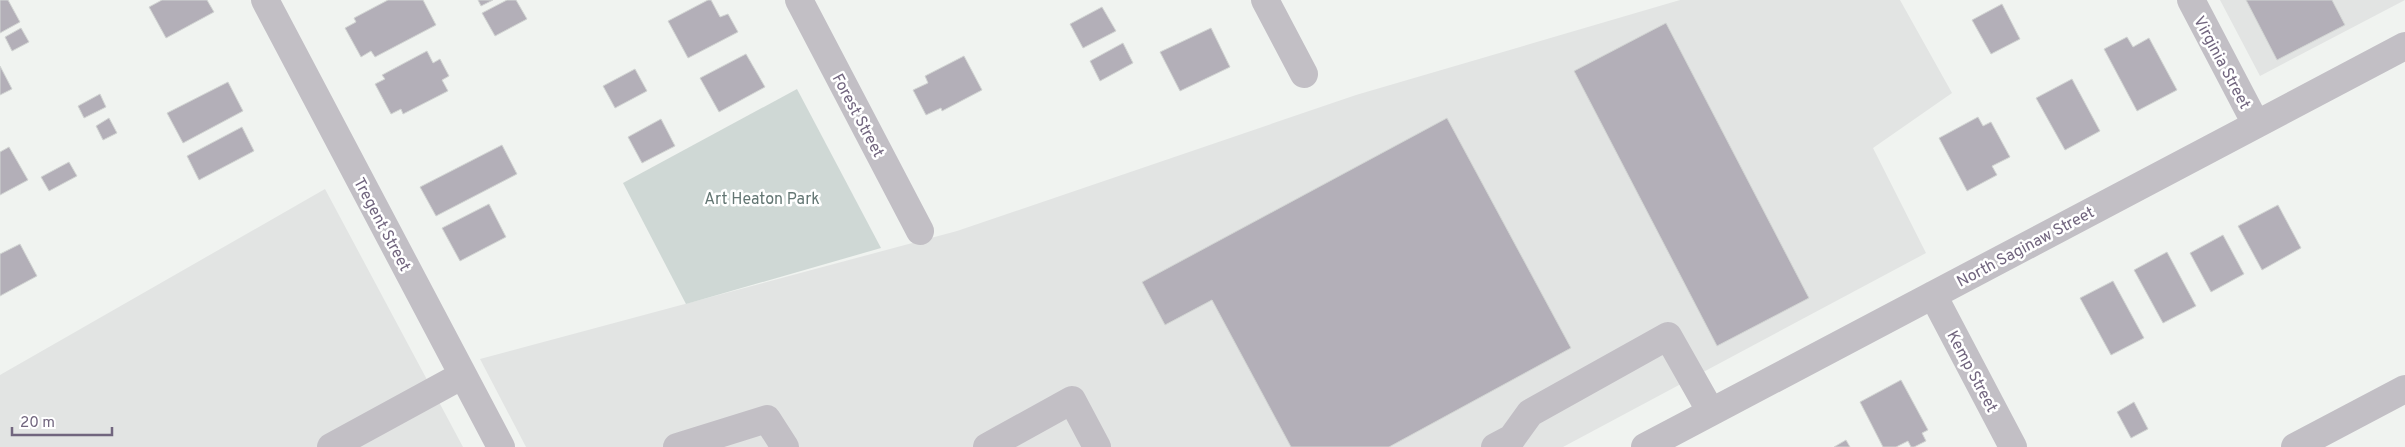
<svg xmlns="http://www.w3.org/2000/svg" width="2405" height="447" font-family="Overpass,sans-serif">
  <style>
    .built { fill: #e2e4e3 }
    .green { fill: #cfd8d5 }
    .building { fill: #b3afb8; stroke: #d2d5d3 }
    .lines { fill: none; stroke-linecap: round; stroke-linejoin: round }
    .minor { stroke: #c2bfc5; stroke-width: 28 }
    .labels { text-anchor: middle; stroke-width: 5; stroke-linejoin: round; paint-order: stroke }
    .street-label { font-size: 16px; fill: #71657e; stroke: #fff }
    .park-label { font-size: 16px; fill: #637673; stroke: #fff }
  </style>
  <rect width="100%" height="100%" fill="#f0f3f0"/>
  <path class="built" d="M1680,0h220l52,93 -79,55 53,105 -363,194h-1037l-46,-88 477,-128 399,-136z
    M2220,0h185l-145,76z
    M325,189l138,258h-463v-72z"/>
  <path class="green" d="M797,89l84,159 -195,56 -63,-121z"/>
  <path class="building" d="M0,0h8l12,22 -20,11z
    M162,0h45l7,12 -48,26 -17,-31z
    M388,0h35l13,25 -61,32 -4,-6 -10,6 -16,-29 11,-6 -2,-4z
    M478,0h15l-12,6z
    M507,0h9l11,19 -32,17 -13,-23z
    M708,0h3l9,17 8,-3 10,18 -50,26 -20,-37z
    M2246,0h86l13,25 -68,35z
    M2002,4l18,35 -29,15 -19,-34z
    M1102,7l14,24 -33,17 -13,-24z
    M1666,23l143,275 -92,48 -143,-275z
    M21,28l8,14 -17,9 -7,-14z
    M1211,28l19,39 -50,24 -20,-39z
    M2127,37l6,10 16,-9 28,52 -40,21 -33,-62z
    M1123,43l10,20 -33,18 -10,-20z
    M427,51l6,12 7,-4 9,17 -7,4 6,11 -45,23 -2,-5 -10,5 -16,-30 10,-5 -3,-4z
    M746,54l19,33 -46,25 -19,-34z
    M964,56l18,34 -40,21 -1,-3 -15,7 -13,-25 15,-7 -3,-7z
    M0,66l12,23 -12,6z
    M635,69l12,22 -32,17 -12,-22z
    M2072,79l28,52 -35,19 -29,-52z
    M228,82l15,29 -60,32 -16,-30z
    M100,94l6,13 -22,11 -6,-12z
    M1978,117l5,9 8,-4 19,35 -18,9 5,9 -30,16 -28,-53z
    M109,118l8,15 -14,7 -7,-14z
    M1447,118l124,230 -182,99h-98l-79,-147 -47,25 -23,-43z
    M661,119l14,27 -33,17 -14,-26z
    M242,127l12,24 -55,29 -12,-24z
    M502,145l15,29 -81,42 -16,-29z
    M9,147l19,33 -28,15v-43z
    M69,162l8,14 -28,15 -8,-14z
    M489,204l17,33 -46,24 -18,-33z
    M2278,205l23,43 -39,22 -24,-44z
    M2223,235l21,39 -33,18 -21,-39z
    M20,244l17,32 -37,20v-42z
    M2167,252l29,54 -33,17 -29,-53z
    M2113,281l31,57 -33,17 -31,-57z
    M1901,380l27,50 -6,3 4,8 -12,6h-3l-3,-6 -12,6h-13l-23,-45z
    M2134,402l14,27 -17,9 -14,-26z
    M1846,440l4,7h-16z"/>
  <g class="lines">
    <path class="minor" d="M265,0l236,447
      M799,0l121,231
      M1265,0l39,74
      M2191,0l65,124
      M1933,295l80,152
      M331,447l132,-72
      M677,447l90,-28 18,28
      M987,447l85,-47 25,47
      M1495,447l17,-9 18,-25 138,-77 43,76
      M1645,447l760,-401
      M2295,447l110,-58"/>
  </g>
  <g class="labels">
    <g class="street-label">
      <text transform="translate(2223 62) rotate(62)" y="6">Virginia Street</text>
      <text transform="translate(859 115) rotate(62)" y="6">Forest Street</text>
      <text transform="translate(383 224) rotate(62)" y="6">Tregent Street</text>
      <text transform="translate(2025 246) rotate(-28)" y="6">North Saginaw Street</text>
      <text transform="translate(1973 371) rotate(62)" y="6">Kemp Street</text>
    </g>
    <g class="park-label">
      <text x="762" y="204">Art Heaton Park</text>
    </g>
  </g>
  <path d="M12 427v8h100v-8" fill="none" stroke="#71657e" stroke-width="2.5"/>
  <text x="20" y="427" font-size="15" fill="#71657e" stroke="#ffffff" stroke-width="4" paint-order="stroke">20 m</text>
</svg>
